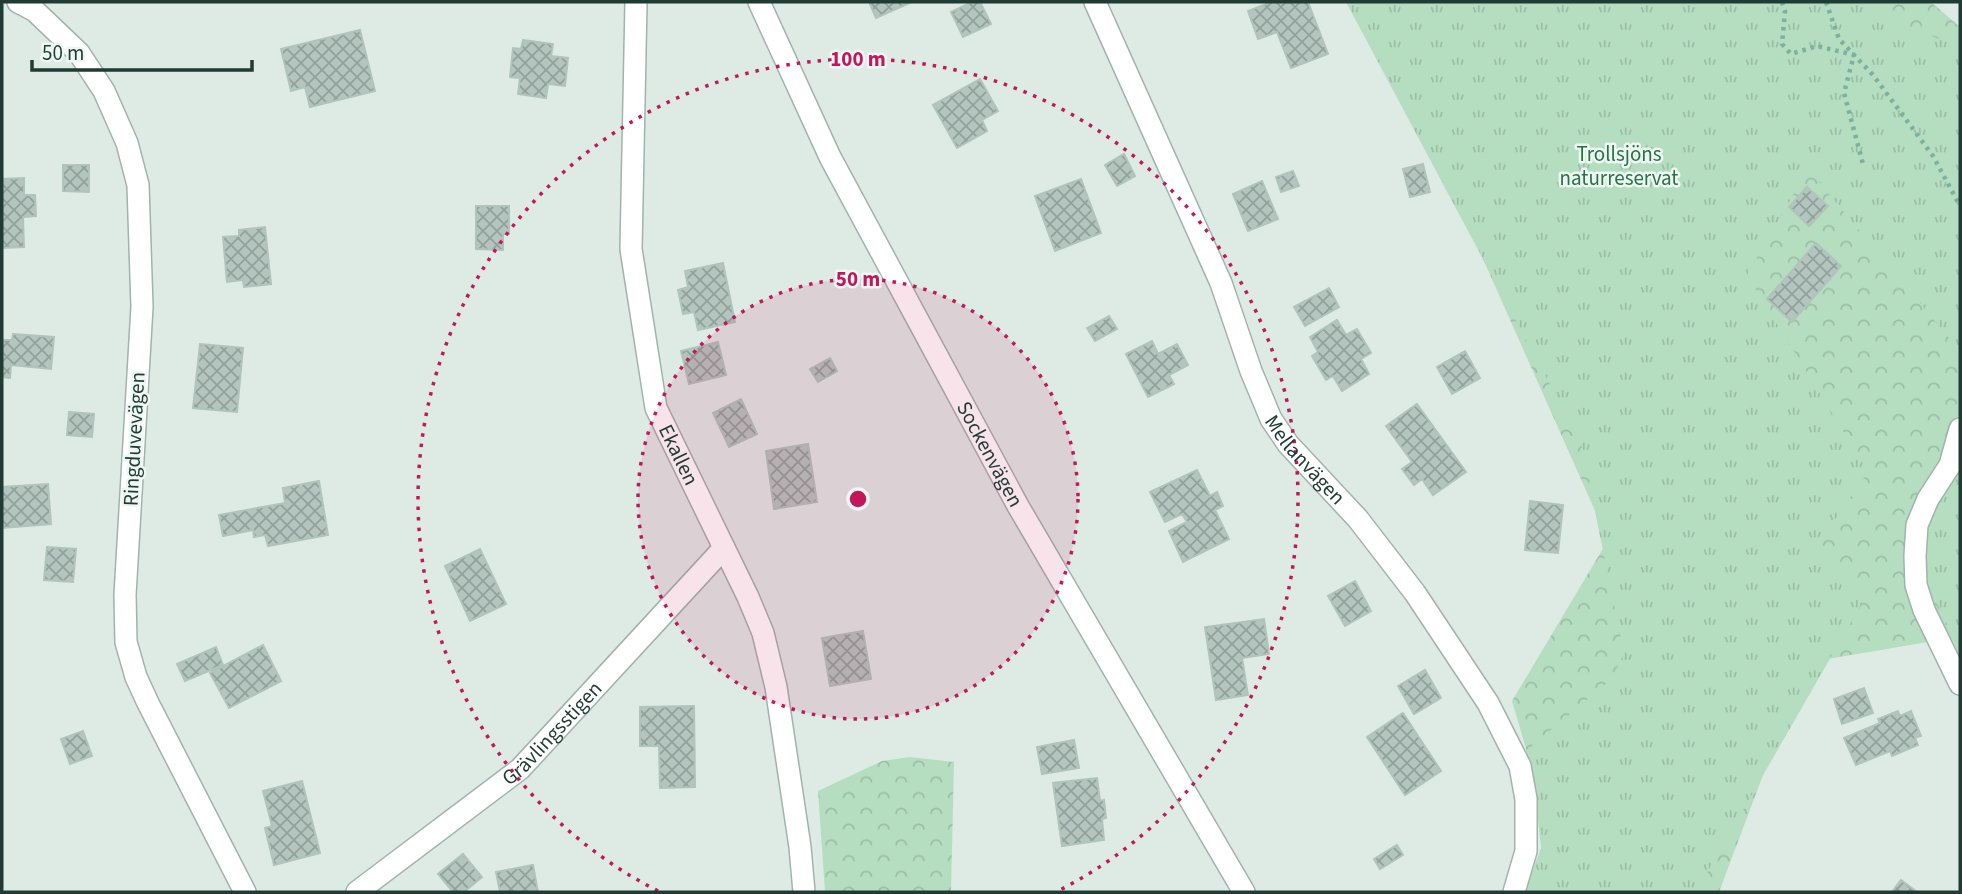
<svg xmlns="http://www.w3.org/2000/svg" width="1962" height="894" font-family="'Source Sans 3',sans-serif">
  <style>
    .forest { fill: url(#forest-crowns) }
    .park { fill: url(#park-tufts) }
    .building { fill: url(#building-cross-hatch); stroke: #b0c4bc; stroke-width: 2 }
    .lines { fill: none; stroke-linecap: round; stroke-linejoin: round }
    .minor-casing { stroke: #a1b3ac; stroke-width: 24 }
    .tertiary-casing { stroke: #a1b3ac; stroke-width: 24 }
    .path { stroke: #7db0a0; stroke-width: 4.5; stroke-dasharray: 3.5 5; stroke-linecap: butt }
    .minor { stroke: #fff; stroke-width: 21 }
    .tertiary { stroke: #fff; stroke-width: 21 }
    .ring { fill: none; stroke: #c2185b; stroke-width: 3.5; stroke-dasharray: 3.5 7 }
    .labels { text-anchor: middle; stroke-width: 5; stroke-linejoin: round; paint-order: stroke }
    .park-label { font-size: 21px; fill: #277444; stroke: #eef7f3 }
    .street-label { font-size: 21px; fill: #1f3b33; stroke: #eef7f3 }
    .centre { fill: #c2185b; stroke: #eef7f3; stroke-width: 3.5 }
    .ring-label { font-size: 21px; text-anchor: middle; font-weight: bold; fill: #c2185b; stroke: #eef7f3; stroke-width: 5; stroke-linejoin: round; paint-order: stroke }
  </style>
  <defs>
    <pattern id="forest-crowns" width="20" height="18" patternUnits="userSpaceOnUse" patternTransform="scale(1.75)"><rect width="20" height="18" fill="#b5ddc0"/><path d="M2 6a3 3 0 1 1 6 0M12 15a3 3 0 1 1 6 0" fill="none" stroke="#9bbfa5"/></pattern>
    <pattern id="park-tufts" width="24" height="20" patternUnits="userSpaceOnUse" patternTransform="scale(1.75)"><rect width="24" height="20" fill="#b5ddc0"/><path d="M3 7l-1-3M5 7V3M7 7l1-3M15 17l-1-3M17 17v-4M19 17l1-3" fill="none" stroke="#9bbfa5"/></pattern>
    <pattern id="building-cross-hatch" width="8" height="8" patternUnits="userSpaceOnUse" patternTransform="scale(1.75)"><rect width="8" height="8" fill="#b3c5be"/><path d="M0 0l8 8M0 8l8-8" fill="none" stroke="#91a19b"/></pattern>
  </defs>
  <rect width="100%" height="100%" fill="#deebe5"/>
  <path class="forest" d="M1388,2h543l29,25v629l-9,-18 -123,21 -54,87 -55,146h-191l14,-37 -10,-86 -20,-68 96,-161 -145,-326z
    M910,757l44,5 -3,130h-126l-7,-101 64,-30z"/>
  <path class="park" d="M1346,2h548l-3,19 69,26v304l-152,-182 -61,106 121,197 -39,56 -11,10 44,65 -166,289h-171l17,-47 -2,-37 -14,-57 87,-73 11,-25 -43,-210z
    M1960,467v185l-31,-66 -6,-53z"/>
  <path class="building" d="M869,2h40l1,1 -34,15z
    M972,2h8l11,22 -28,13 -12,-25z
    M1271,2h37l20,52 -37,14 -14,-36 -19,7 -10,-28z
    M360,30l15,61 -65,16 -5,-20 -14,4 -10,-42z
    M523,40l30,4 -2,12 17,2 -3,28 -17,-2 -2,14 -28,-4 2,-16 -10,-1 3,-29 8,1z
    M980,79l18,32 -16,9 5,11 -30,17 -24,-43z
    M1124,154l11,22 -18,10 -12,-21z
    M1423,164l7,28 -20,5 -7,-28z
    M63,165h26v27l-26,-1z
    M1293,171l6,15 -18,6 -5,-15z
    M24,178v17h11l1,21 -13,1 1,30 -22,1v-69z
    M1081,179l20,54 -46,18 -20,-55z
    M1262,181l16,38 -30,12 -15,-37z
    M1807,187l21,19 -19,20 -20,-19z
    M476,206h33v28h-6v16l-27,-1z
    M265,227l6,57 -27,3 -1,-7 -16,2 -4,-45 16,-1v-6z
    M1816,243l25,23 -49,56 -25,-23z
    M723,263l12,59 -37,8 -4,-18 -11,2 -5,-24 10,-3 -3,-16z
    M1329,288l10,19 -34,19 -11,-19z
    M1109,316l8,13 -22,12 -8,-13z
    M1337,320l9,15 11,-6 14,24 -10,6 8,15 -27,17 -9,-15 -7,4 -14,-24 6,-4 -8,-15z
    M13,334l41,3 -3,32 -40,-4 -1,13 -8,-1v-37h10z
    M1152,341l6,13 19,-10 11,21 -19,10 5,9 -26,13 -22,-43z
    M718,342l8,33 -37,9 -8,-33z
    M200,344l43,4 -6,64 -44,-4z
    M1465,351l15,27 -28,16 -15,-27z
    M830,358l7,13 -19,11 -8,-13z
    M741,399l16,35 -28,13 -16,-34z
    M1417,404l49,68 -33,23 -11,-16 -8,6 -12,-16 10,-7 -26,-36z
    M69,412l25,2 -2,23 -25,-2z
    M808,444l9,58 -43,7 -8,-58z
    M1197,470l13,26 7,-4 6,14 -8,4 14,29 -46,23 -14,-31 18,-9 -5,-8 -17,8 -15,-30z
    M319,481l9,54 -60,11 -3,-11 -11,2 -1,-7 -30,6 -4,-21 66,-12 -2,-15z
    M48,484l3,40 -49,4v-41z
    M1530,501l33,4 -5,48 -33,-3z
    M47,547l29,2 -3,33 -29,-2z
    M480,549l26,55 -36,17 -25,-55z
    M1355,581l16,30 -26,15 -17,-30z
    M1264,619l5,35 -27,4 6,37 -32,5 -11,-73z
    M863,631l8,48 -41,7 -8,-48z
    M263,645l18,36 -52,27 -19,-35z
    M216,647l7,18 -38,16 -8,-17z
    M1425,670l16,28 -27,16 -16,-28z
    M1864,688l9,25 -31,11 -8,-25z
    M694,706l1,81 -35,1 -1,-42h-19v-39z
    M1898,711l2,5 11,-5 10,25 -6,2 3,7 -26,11 -2,-5 -34,14 -12,-27 36,-15 -2,-4z
    M1403,713l38,58 -36,24 -38,-58z
    M83,731l9,25 -22,8 -9,-25z
    M1074,740l5,28 -37,6 -5,-27z
    M1097,778l3,23 4,-1 2,18 -4,1 2,21 -42,6 -9,-63z
    M302,781l18,72 -46,12 -9,-37 7,-2 -9,-35z
    M1397,845l6,10 -23,14 -6,-10z
    M463,854l19,23 -18,15h-11l-15,-18z
    M533,865l5,27h-38l-4,-20z
    M1901,880l16,12h-25z"/>
  <g class="lines">
    <defs>
      <g id="minor">
        <path d="M18,2l17,9 44,42 25,38 23,52 11,42 4,122 -17,288 1,47 10,35 12,26 97,189"/>
        <path id="s1" d="M636,2l-5,247 25,159 92,189 15,36 13,54 24,160 4,45"/>
        <path id="s2" d="M1095,2l126,281 30,88 20,48 17,25 70,75 57,74 73,110 32,63 6,33v52l-12,41"/>
        <path d="M1960,429l-10,36 -22,34 -11,26 -2,31 1,29 8,25 36,74"/>
        <path id="s3" d="M357,892l163,-123 204,-221"/>
      </g>
      <g id="tertiary">
        <path id="s4" d="M759,2l71,155 188,349 226,386"/>
      </g>
    </defs>
    <use href="#minor" class="minor-casing"/>
    <use href="#tertiary" class="tertiary-casing"/>
    <path class="path" d="M1782,2l3,9 -3,33 9,10 26,-8 37,9 -10,38 19,71
      M1826,2l13,37 34,36 60,81 27,50"/>
    <use href="#minor" class="minor"/>
    <use href="#tertiary" class="tertiary"/>
  </g>
  <circle cx="858" cy="499" r="220" fill="#c2185b" fill-opacity=".12"/>
  <g class="ring">
    <circle cx="858" cy="499" r="220"/>
    <path d="M658 891A440 440 0 1 1 1058 891"/>
  </g>
  <g class="labels">
    <g class="park-label">
      <text x="1619" y="161">Trollsjöns<tspan x="1619" dy="24">naturreservat</tspan></text>
    </g>
    <g class="street-label">
      <text transform="translate(134 439) rotate(-87)" y="7">Ringduvevägen</text>
      <text dy="7" stroke="none"><textPath href="#s4" startOffset="508">Sockenvägen</textPath></text>
      <text dy="7" stroke="none"><textPath href="#s1" startOffset="460">Ekallen</textPath></text>
      <text dy="7" stroke="none"><textPath href="#s2" startOffset="506">Mellanvägen</textPath></text>
      <text dy="7" stroke="none"><textPath href="#s3" startOffset="252">Grävlingsstigen</textPath></text>
    </g>
  </g>
  <circle cx="858" cy="499" r="10" class="centre"/>
  <g class="ring-label">
    <text x="858" y="66">100 m</text>
    <text x="858" y="286">50 m</text>
  </g>
  <rect width="1962" height="894" fill="none" stroke="#1f3b33" stroke-width="7"/>
  <path d="M32 60v10h220v-10" fill="none" stroke="#1f3b33" stroke-width="3.5"/>
  <text x="42" y="60" font-size="21" fill="#1f3b33" stroke="#eef7f3" stroke-width="5" paint-order="stroke">50 m</text>
</svg>
